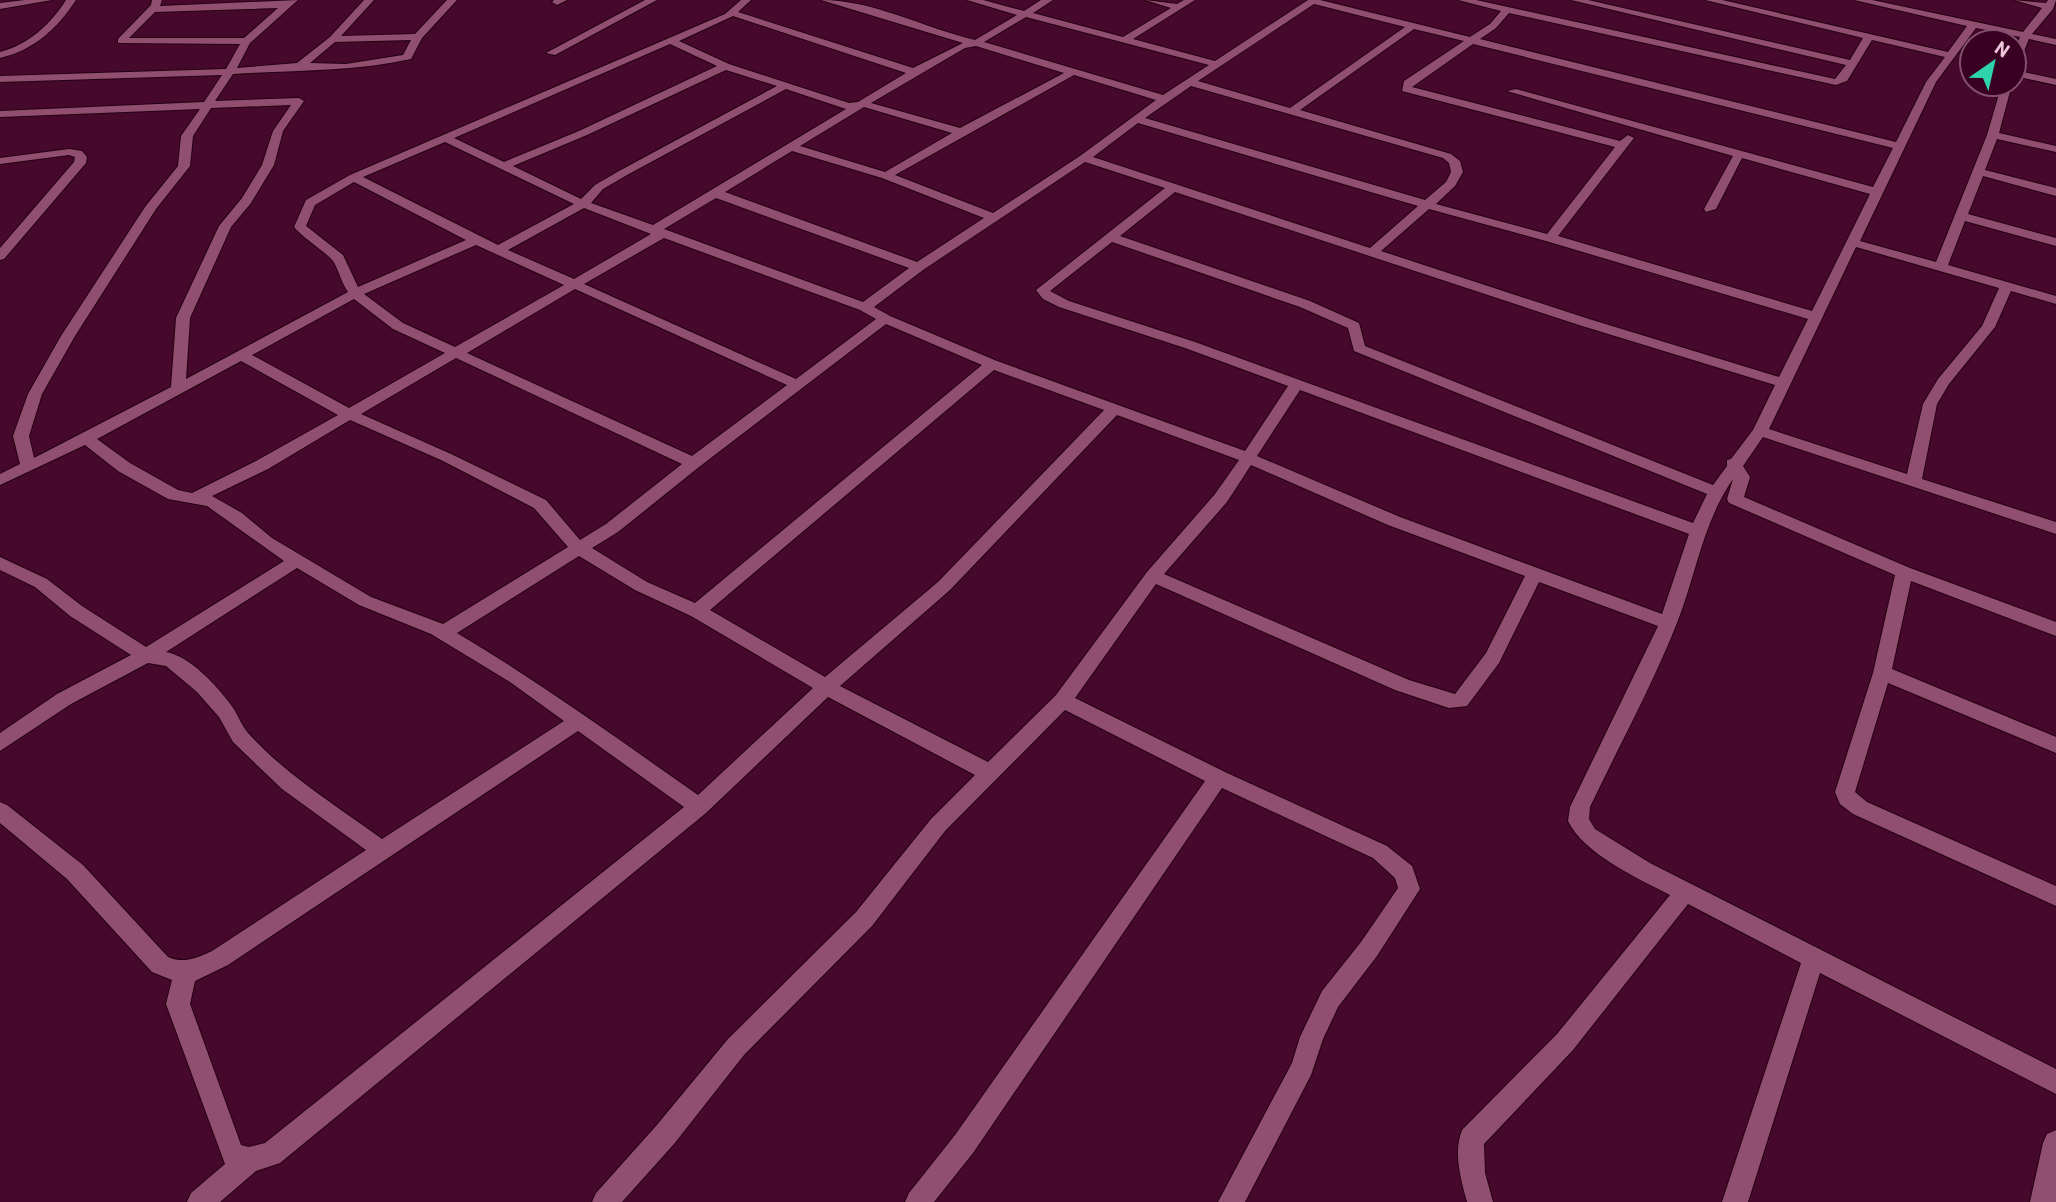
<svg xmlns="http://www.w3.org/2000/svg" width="2056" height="1202" font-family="Barlow,sans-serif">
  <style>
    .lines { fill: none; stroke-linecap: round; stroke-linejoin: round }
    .minor-casing { stroke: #250013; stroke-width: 2 }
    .minor { fill: #914f6f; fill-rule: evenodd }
  </style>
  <rect width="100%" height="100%" fill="#46092c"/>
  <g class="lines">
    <defs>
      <path id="minor" d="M25,0h27l-52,9v-6z
        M66,0h10c-19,29 -42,50 -76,58v-6c28,-7 51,-28 66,-52z
        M152,0h10l-2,6 138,-6 -48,43 -13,25 60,-5 33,-26 34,-37h10l-33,36 74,-2 32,-34h10l-35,38 -11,21c-59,13 -119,11 -178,15l-18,27 84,-3 5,3 -21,30 -9,34 -23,38 -20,24 -41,91 -4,61 162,-87c-7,-10 -9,-22 -15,-31 -6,-8 -30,-23 -39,-34l12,-27 44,-25 375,-161 16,-14h10l-13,12 175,56 50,-25 -142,-43c53,0 103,28 154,40l42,-25 -50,-15h16l41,11 17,-11h12l-20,13 90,24 48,-29 -26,-8 32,4 7,-4h11l-62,39 82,22 93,-61h12l150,37 20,-13 11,-13 -43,-11h18l359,79 11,-14 -275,-65h17l262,60 13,-22 -158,-38h17l226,52 19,-26 -113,-26h18l151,32 19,-24 -28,-8 32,3 2,-3h8l-3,9 -21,25 24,5v6l-27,-6 -11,26 -4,1v-15l6,-14 -44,-9 -40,54 -76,159 76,21 51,-127 15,-51h10l-13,49 57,13v6l-59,-13 -12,31 71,18v8l-73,-20 -15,38 88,24v8l-91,-25 -17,44 108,31v8l-45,-13 -16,36 -46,57 -12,20 -15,75 134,43v12l-293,-97 -20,29 7,11 -6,20 166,71 146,54v14l-145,-55 -19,88 164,68v16l-168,-70 -33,109 12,10 189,84v20l-203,-92 -13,-10 -5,-12 38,-119 22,-98 -166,-72 -2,-4 6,-20c-30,43 -37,96 -56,144 -25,63 -58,123 -87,184l-1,12 6,10 55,34 406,206v25l-236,-121 -72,229h-26l79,-239 -113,-59 -115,146 -89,94 1,29 8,29h-26c-6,-22 -14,-49 -5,-72l95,-96 113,-139c-33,-17 -86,-41 -102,-74l2,-14 88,-181 -119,-44 -40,81 -32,43 -18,2 -54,-18 -239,-106 -81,114 150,74 162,74 25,20 8,23 -43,67 -39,51 -15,32 -12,36 -66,127h-27l74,-139 8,-26 22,-46 39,-49 37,-54 -3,-10 -22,-20 -151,-70 -249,365 -39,49h-29l4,-9 46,-58 250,-354 -140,-71 -120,121 -73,95 -128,129 -70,89 -52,58h-30l4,-9 60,-67 72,-87 128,-127 75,-93 44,-44 -147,-78 -122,116 -426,350 -24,8 -36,31h-33l4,-9 34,-29 -59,-160 6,-24 -20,-8 -85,-93 -67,-56v-21l7,3 76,60 85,92c16,7 29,1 44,-6l154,-101 -84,-61 -49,-47 -14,-25 -22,-25 -31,-26 -18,-3 -77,41 -71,47v-18l57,-39 74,-39 -61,-39 -35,-29 -35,-17v-13l47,22 35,27 64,41 138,-86 -77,-55 -39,-7 -50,-28 -33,-26 -85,40v-11l20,-10 -7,-28 15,-42 33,-58 84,-129 33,-41 3,-30 19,-27 -200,8v-6l204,-9 18,-27 -222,7v-6l226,-7 14,-25 -122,-1v-4l33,-34zM1314,4l91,23 -115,81 -92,-27zM278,8l-34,30h-115l26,-26zM1509,13l327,72 11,-4 25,-41 73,17 -19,25 -30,60 -416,-103 16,-11zM733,16l173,57 -48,29 -9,1 -120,-39 -50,-23zM1026,17l183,48 -46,30 -179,-53zM1414,29l50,12 -60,40 -2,10 213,56 -68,87 -111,-30 19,-18 8,-14 -3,-11 -9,-7 -151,-44zM411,40l-8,15 -57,9 -36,-1 25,-21zM670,44l47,22 -138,65 -75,31 -50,-24zM1473,44l420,104 -20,39 -357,-98 -9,2 226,65 -29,53 2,3 10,-3 26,-51 128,36 -58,117 -254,-75 76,-98 -6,-3 -8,6 -208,-54zM976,46l88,27 -104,55 -89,-25 94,-55zM726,70l51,16 -158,85 -24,14 -14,14 -68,-33 74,-31zM1074,75l82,25 -76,56 -87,57 -98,-38zM1191,86l252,72 6,5 2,9 -5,10 -21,18 -280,-82zM786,89l60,20 -193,116 -62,-22 12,-14 24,-14zM291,105l-18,26 -11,34 -20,33 -23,28 -43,92 -5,69 -137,71 -5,-22 13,-42 33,-58 81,-127 34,-43 3,-30 18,-28zM864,107l88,26 -67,39 -85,-26zM1138,123l280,83 -48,42 -277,-91zM445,142l129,62 -76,41 -135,-68zM792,151l90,27 102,40 -67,44 -192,-70zM1085,162l80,26 -129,102 7,9 16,8 126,41 103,38 -43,65 -248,-90 -107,-45 -16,-9 49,-37zM354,182l112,58 -108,47 -15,-32 -37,-29 9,-21zM1175,192l404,133 196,60 -22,45 -22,29 -4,1v6l-14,19 -348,-139 -6,-23 -49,-22 -190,-65zM716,198l193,70 -46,34 -199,-73zM584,208l67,26 -77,45 -66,-29zM1429,209l117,32 262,78 -29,58 -190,-58 -208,-68zM664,238l196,72 16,9 -80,60 -212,-95zM1112,242l188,65 48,21 6,23 353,143 -14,29 -498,-181 -126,-41 -19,-10zM476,245l88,40 -109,62 -52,-24 -39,-29zM1856,247l143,41 -17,38 -44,53 -15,25 -16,70 -138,-45zM575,289l212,96 -95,71 -225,-103zM354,299l39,30 52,24 -96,55 -97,-53zM886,324l96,41 -287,238 -48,-21 -55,-34 26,-16 81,-65zM456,358l226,106 -76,60 -26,16 -34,-40 -95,-46 -90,-40zM241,361l97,54 -82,46 -64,32 -14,-3 -48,-27 -33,-24zM994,370l110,40 -166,172 -113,95 -115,-67zM1300,390l389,144 -27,80 -262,-97 -143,-61zM1117,415l122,45 -24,34 -68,78 -91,123 -68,67 -148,-76 110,-96zM350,420l91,40 93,48 34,39 -125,77 -72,-27 -99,-59 -30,-25 -30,-17 56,-27zM1251,465l137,60 137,51 -39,77 -31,41 -46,-14 -245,-106 63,-72zM579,556l56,34 56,26 122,72 -115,107c-80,-56 -157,-112 -241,-162zM297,568l62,37 72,29 79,48 54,39 -182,118c-45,-33 -96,-64 -134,-106 -7,-8 -10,-19 -17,-28 -14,-19 -41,-49 -65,-53zM578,731l106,76 -419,336 -16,4 -8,-2 -51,-141 5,-23 33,-16z
        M554,0h13l-10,5 -5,-3z
        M645,0h12l-102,55 -9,-2z
        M2014,70l42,9v6l-42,-9z
        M69,149l13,2 5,6 -1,6 -82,96 -4,1v-12l74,-86 1,-5 -6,-2 -69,9v-6z
        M2056,1130v72h-26l13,-59 4,-9z"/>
    </defs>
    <use href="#minor" class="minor-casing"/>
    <use href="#minor" class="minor"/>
  </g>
  <g transform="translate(1993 63) rotate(34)"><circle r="33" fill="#3a0022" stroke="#82506c" stroke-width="2"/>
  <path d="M0-5L12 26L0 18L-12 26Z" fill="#2fd4aa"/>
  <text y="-10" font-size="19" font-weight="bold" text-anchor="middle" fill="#efc9da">N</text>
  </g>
</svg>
